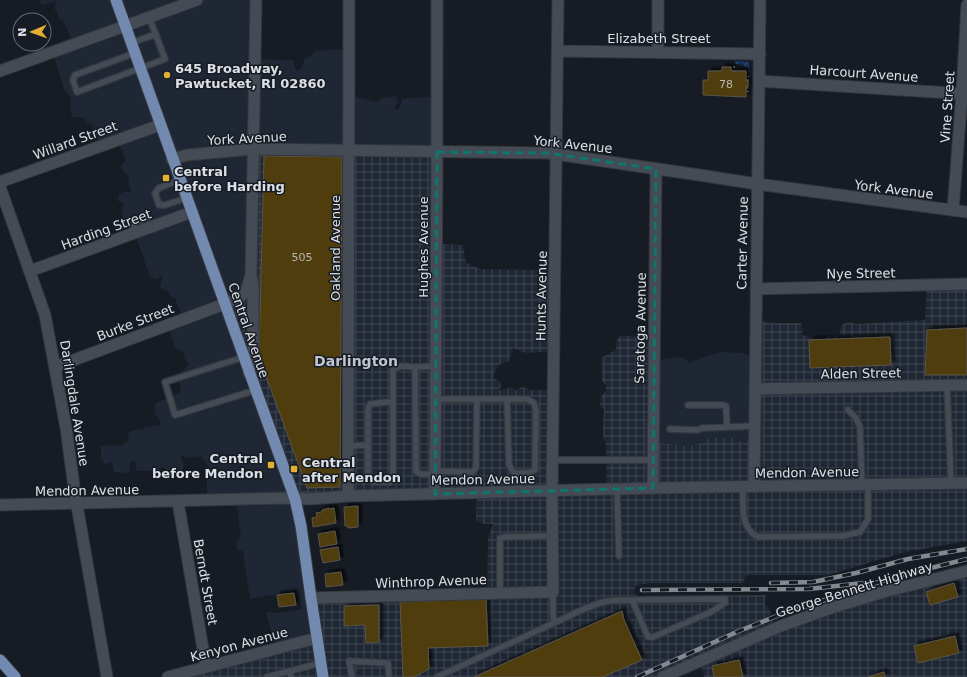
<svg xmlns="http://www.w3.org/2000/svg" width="967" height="677" font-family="'DejaVu Sans',sans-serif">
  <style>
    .built { fill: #1f2734 }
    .industrial { fill: url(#industrial-grid) }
    .garden { fill: url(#garden-furrows) }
    .building { fill: #4f3c11; stroke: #5a554a; filter: url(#shadow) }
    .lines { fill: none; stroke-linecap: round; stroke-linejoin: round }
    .service-casing { stroke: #34373d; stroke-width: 8 }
    .minor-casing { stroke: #34373d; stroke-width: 13 }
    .tertiary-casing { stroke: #34373d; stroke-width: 13 }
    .secondary-casing { stroke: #34373d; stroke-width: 13 }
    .primary-casing { stroke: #34373d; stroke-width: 13 }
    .path { stroke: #545860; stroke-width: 1.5; stroke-dasharray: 2 2; stroke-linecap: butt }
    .service { stroke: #454b54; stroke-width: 5.5 }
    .minor { stroke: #454b54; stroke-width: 11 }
    .tertiary { stroke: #454b54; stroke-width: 11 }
    .secondary { stroke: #454b54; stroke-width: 11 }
    .primary { stroke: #728ab0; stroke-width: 11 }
    .rail-casing { stroke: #848990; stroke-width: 4.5 }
    .rail { stroke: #171c24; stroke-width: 3; stroke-dasharray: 9; stroke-linecap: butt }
    .marked { fill: none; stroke: #0f766e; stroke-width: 3; stroke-dasharray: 8 5; stroke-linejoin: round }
    .poi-dot { fill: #e2af34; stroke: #171c24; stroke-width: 1.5 }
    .labels { text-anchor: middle; stroke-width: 3; stroke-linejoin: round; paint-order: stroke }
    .number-label { font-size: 11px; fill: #b9b7b1 }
    .street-label { font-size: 13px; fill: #dce0e6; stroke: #171c24 }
    .poi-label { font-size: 13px; font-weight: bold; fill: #dce0e6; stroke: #171c24; text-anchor: start }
    .neighbourhood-label { font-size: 14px; font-weight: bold; fill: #bec5d0; stroke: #171c24 }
  </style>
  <defs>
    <pattern id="industrial-grid" width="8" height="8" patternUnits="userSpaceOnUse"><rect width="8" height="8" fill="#1f2734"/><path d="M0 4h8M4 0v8" fill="none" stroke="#3f4651"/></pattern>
    <pattern id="garden-furrows" width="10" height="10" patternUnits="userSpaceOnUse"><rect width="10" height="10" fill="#173361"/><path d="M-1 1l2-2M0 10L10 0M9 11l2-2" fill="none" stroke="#385078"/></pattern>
    <filter id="shadow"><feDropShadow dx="3.5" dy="-3.5" stdDeviation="1" flood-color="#0009"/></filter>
  </defs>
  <rect width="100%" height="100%" fill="#171c24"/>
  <path class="built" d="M40,0h218l-1,59 36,1 3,11 5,-2 4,-11 6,-2 4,-5 21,-2 13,2 2,45 26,6 4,-4 15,-2 2,6 -2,3 -1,5 5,-2 2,-9 34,-3 2,46 -144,348 24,145 -43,11 -9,-34 14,1 22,-4 -6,-19 -46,9 -7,-48 -5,-1 -2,-4 1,-5 4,-5 -5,-36h-29v-23l4,-6 -10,-15 -13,2 -7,-3v4l3,5 -2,6h-16l-4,-4 -2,5h-23l-2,-9 -4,-1 -2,12 -15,-1 -2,-10 -7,2 -4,-5v-13l21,-1 7,-5 -2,-6 4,-3 7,-2 4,1 2,-3 17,-2 -1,-5 -6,-7 2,-10 25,-11 -2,-17 10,-11 -4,-5 -2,-8 -7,-2 -8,-23 14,-9 -7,-19 -4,-1 -3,-5 -8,-5 3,-12 -7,4 -6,-2 -15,-43 -6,-1 -7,-18 1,-12 -5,-2 1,-7 8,-3 4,3v-4l-2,-5 -1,-10 -3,-1 -4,-7 1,-3 4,-3 -8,-20 -19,3 -7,-20 -6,-1 -3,-6h-11l-2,-9 1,-10 -7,-9 -11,-36 19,-11 -8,-21 -5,-2 -2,-8 -3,-2 2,-8 -14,4z
    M723,352l18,1 16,4v82l-18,2 -10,-5 -3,2 -8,-1 -12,2 -5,4 -12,3 -31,-3 -2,-83 26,-3 8,6 19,-8z"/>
  <path class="industrial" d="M438,150v94l25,1 3,18 14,6 56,1 19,3 1,78 -30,2 -13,-5 -4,13 -9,3 -6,9v5l6,4 1,4 -2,4 12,-2 5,2 6,-3 9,3h23l1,99 52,-1 -1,-43 -3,-11 1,-24 -4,-5 1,-9 5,-5v-5l-4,-5 -1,-23 15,-8 1,-11 4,-3 35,1 2,106 31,3 12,-3 5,-4 12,-2 8,1 3,-2 10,5 18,-2 4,-118 12,2h28l2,7 -2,5 6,1 3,2 30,-3 1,-10 8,-3 7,2 69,-4 2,-35 40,-1v257l-62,11 -77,23h-80l-3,2 -2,6h-92l-15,2 -2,7 3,4 129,-1 -1,9 5,6 4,17 193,-57v107h-263l-3,-15 -38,15h-494l149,-42 -3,-33 172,-9 1,-55 5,-14h-9l-8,-4 1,-27 -180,5 -69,-194 19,-12 9,-141z"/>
  <path class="garden" d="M735,61l12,1 2,1 1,11c-4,-7 -4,-10 -15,-10z"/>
  <path class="building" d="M722,67h9v4h15v10h2v6h-2v10l-43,-2v-15h5v-9h14z
    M264,156l78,1 -2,330 -33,1 -48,-131z
    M967,328v47h-42l2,-45z
    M890,337l1,28 -81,3 -1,-28z
    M358,506v21l-10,1v-2h-3l-1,-19z
    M329,508l1,1 4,-1 2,15 -23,4 -1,-9 5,-1 -1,-4 6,-1v-2z
    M335,531l2,13 -17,3 -2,-13z
    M338,547l2,13 -17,3 -3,-13z
    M341,572l2,13 -17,2 -1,-13z
    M954,583l4,14 -28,8 -4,-13z
    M294,593l2,12 -17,2 -2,-12z
    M486,599l2,47 -60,2 1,21 -15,8h-11l-3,-75z
    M379,605v37l-13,1 -1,-18 -21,1v-20z
    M622,611l2,9 18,40 -39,17h-129z
    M955,636l4,17 -41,10 -4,-17z
    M739,660l4,17h-29l-2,-11z
    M884,672l1,5h-17z"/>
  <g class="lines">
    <defs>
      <path id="service" d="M131,43l25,-9
        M135,53l-60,22 -2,5 4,12 88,-33 -16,-42
        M180,180l-21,8 -4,5 4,12h6l22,-7
        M135,233l-2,-5 2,-5 12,-5
        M244,357l-79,25 10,33 81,-25
        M415,367l21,-1
        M947,385l4,99
        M436,399h91l7,4 2,9 -1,58 -6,3h-15l-5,-8 -2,-66
        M388,402l5,2v73l-2,5h-19l-4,-4v-68l2,-6z
        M393,404v-35l8,-3 14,1 1,104 4,3 16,1
        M688,405h34l4,1 1,21
        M848,410l8,8 4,9 2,58
        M670,429l27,1 6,-2 51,-2
        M348,446l20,-1
        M553,460h100
        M436,471l36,1 4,-4 1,-69
        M743,487c0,17 -3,42 15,50l84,-1 18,-4 8,-13v-34
        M617,489l2,67
        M500,593v-55l5,-1 47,-1
        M554,623c16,-7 33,-17 50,-21 9,-2 19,-2 28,-2l93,-1v4l-14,9 -58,25h-5l-16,-37
        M267,677l23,-6
        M291,677l-1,-6 31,-8
        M352,677l-3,-16 39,2 1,14
        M437,677l117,-54 -1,-11v-20"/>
      <path id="minor" d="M558,51l202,3
        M658,52v-52
        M0,71l197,-71
        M759,81l208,13
        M0,182l160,-57
        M0,187l45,128 21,113 9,66 32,183
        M953,210l9,-117 5,-88
        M30,271l162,-59
        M756,289l211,-5
        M55,367l183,-68c9,-7 10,-14 13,-24l5,-275
        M249,373l4,-17v-68l-1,-9
        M755,389l212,-4
        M754,487l6,-487
        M653,488l3,-319
        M435,494l2,-342v-152
        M348,496l1,-496
        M178,502l28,165
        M0,505l283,-7 26,1 39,-3 305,-8 314,-5
        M311,598l242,-6 -1,-101 6,-491
        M168,677l149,-39"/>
      <path id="tertiary" d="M172,159l15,-4 66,-6 295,4 151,22 58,9 210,28"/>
      <path id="secondary" d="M663,677l118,-51 50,-18 56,-17 80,-20"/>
      <path id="primary" d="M116,0l179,499 6,27 10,72 12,79
        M0,660l15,17"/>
    </defs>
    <use href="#service" class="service-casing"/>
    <use href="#minor" class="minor-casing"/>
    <use href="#tertiary" class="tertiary-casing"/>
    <use href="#secondary" class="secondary-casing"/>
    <use href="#primary" class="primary-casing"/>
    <path class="path" d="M734,66v5
      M748,81l1,-5
      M747,87v4l2,1"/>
    <use href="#service" class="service"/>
    <use href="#minor" class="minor"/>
    <use href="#tertiary" class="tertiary"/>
    <use href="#secondary" class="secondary"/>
    <use href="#primary" class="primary"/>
    <defs>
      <path id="rail" d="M771,583l42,-1 43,-9 52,-14 59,-10
        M642,590l167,-1 54,-6
        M637,677l102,-46 38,-15 114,-38 76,-19"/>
    </defs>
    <use href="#rail" class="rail-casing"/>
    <use href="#rail" class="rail"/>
  </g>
  <path class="marked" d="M437,152l111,1 108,16 -3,319 -218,6z"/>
  <g class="poi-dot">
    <circle cx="167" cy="75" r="4"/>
    <rect x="162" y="174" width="8" height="8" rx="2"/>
    <rect x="267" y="461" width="8" height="8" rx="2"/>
    <rect x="290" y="465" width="8" height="8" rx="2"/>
  </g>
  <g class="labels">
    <g class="number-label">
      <text x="726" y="88">78</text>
      <text x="302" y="261">505</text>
    </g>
    <g class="street-label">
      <text x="659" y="43">Elizabeth Street</text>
      <text transform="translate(864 73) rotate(4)" y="5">Harcourt Avenue</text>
      <text transform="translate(947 107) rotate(-86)" y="5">Vine Street</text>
      <text transform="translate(247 138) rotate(-3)" y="5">York Avenue</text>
      <text transform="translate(75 140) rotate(-20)" y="5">Willard Street</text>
      <text transform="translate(573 144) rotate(6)" y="5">York Avenue</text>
      <text transform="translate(894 189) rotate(7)" y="5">York Avenue</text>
      <text transform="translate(106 229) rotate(-20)" y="5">Harding Street</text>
      <text transform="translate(742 243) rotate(-89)" y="5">Carter Avenue</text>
      <text transform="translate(423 247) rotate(-90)" y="5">Hughes Avenue</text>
      <text transform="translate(335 248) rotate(-90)" y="5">Oakland Avenue</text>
      <text transform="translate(861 273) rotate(-1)" y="5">Nye Street</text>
      <text transform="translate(541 296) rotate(-89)" y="5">Hunts Avenue</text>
      <text transform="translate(135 322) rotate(-21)" y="5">Burke Street</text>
      <text transform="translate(640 328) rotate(-89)" y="5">Saratoga Avenue</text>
      <text transform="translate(249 330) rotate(71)" y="5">Central Avenue</text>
      <text transform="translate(861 373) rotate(-1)" y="5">Alden Street</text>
      <text transform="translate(75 403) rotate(81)" y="5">Darlingdale Avenue</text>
      <text transform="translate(807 472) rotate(-1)" y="5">Mendon Avenue</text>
      <text transform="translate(483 479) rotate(-1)" y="5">Mendon Avenue</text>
      <text transform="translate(87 490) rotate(-1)" y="5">Mendon Avenue</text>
      <text transform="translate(431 581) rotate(-2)" y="5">Winthrop Avenue</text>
      <text transform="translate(206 582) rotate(80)" y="5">Berndt Street</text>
      <text transform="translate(854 589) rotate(-17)" y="5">George Bennett Highway</text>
      <text transform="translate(239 644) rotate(-15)" y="5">Kenyon Avenue</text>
    </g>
    <g class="poi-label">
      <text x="175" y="73">645 Broadway,<tspan x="175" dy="15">Pawtucket, RI 02860</tspan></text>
      <text x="174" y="176">Central<tspan x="174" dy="15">before Harding</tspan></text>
      <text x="263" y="463" text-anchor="end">Central<tspan x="263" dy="15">before Mendon</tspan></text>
      <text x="302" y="467">Central<tspan x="302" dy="15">after Mendon</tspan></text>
    </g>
    <g class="neighbourhood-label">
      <text x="356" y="366">Darlington</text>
    </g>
  </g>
  <g transform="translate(32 32) rotate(268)"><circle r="19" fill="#171c24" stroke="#666a72"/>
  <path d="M0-3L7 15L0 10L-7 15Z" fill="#e2af34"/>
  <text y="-6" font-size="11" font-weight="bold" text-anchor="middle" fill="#dce0e6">N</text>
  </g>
</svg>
